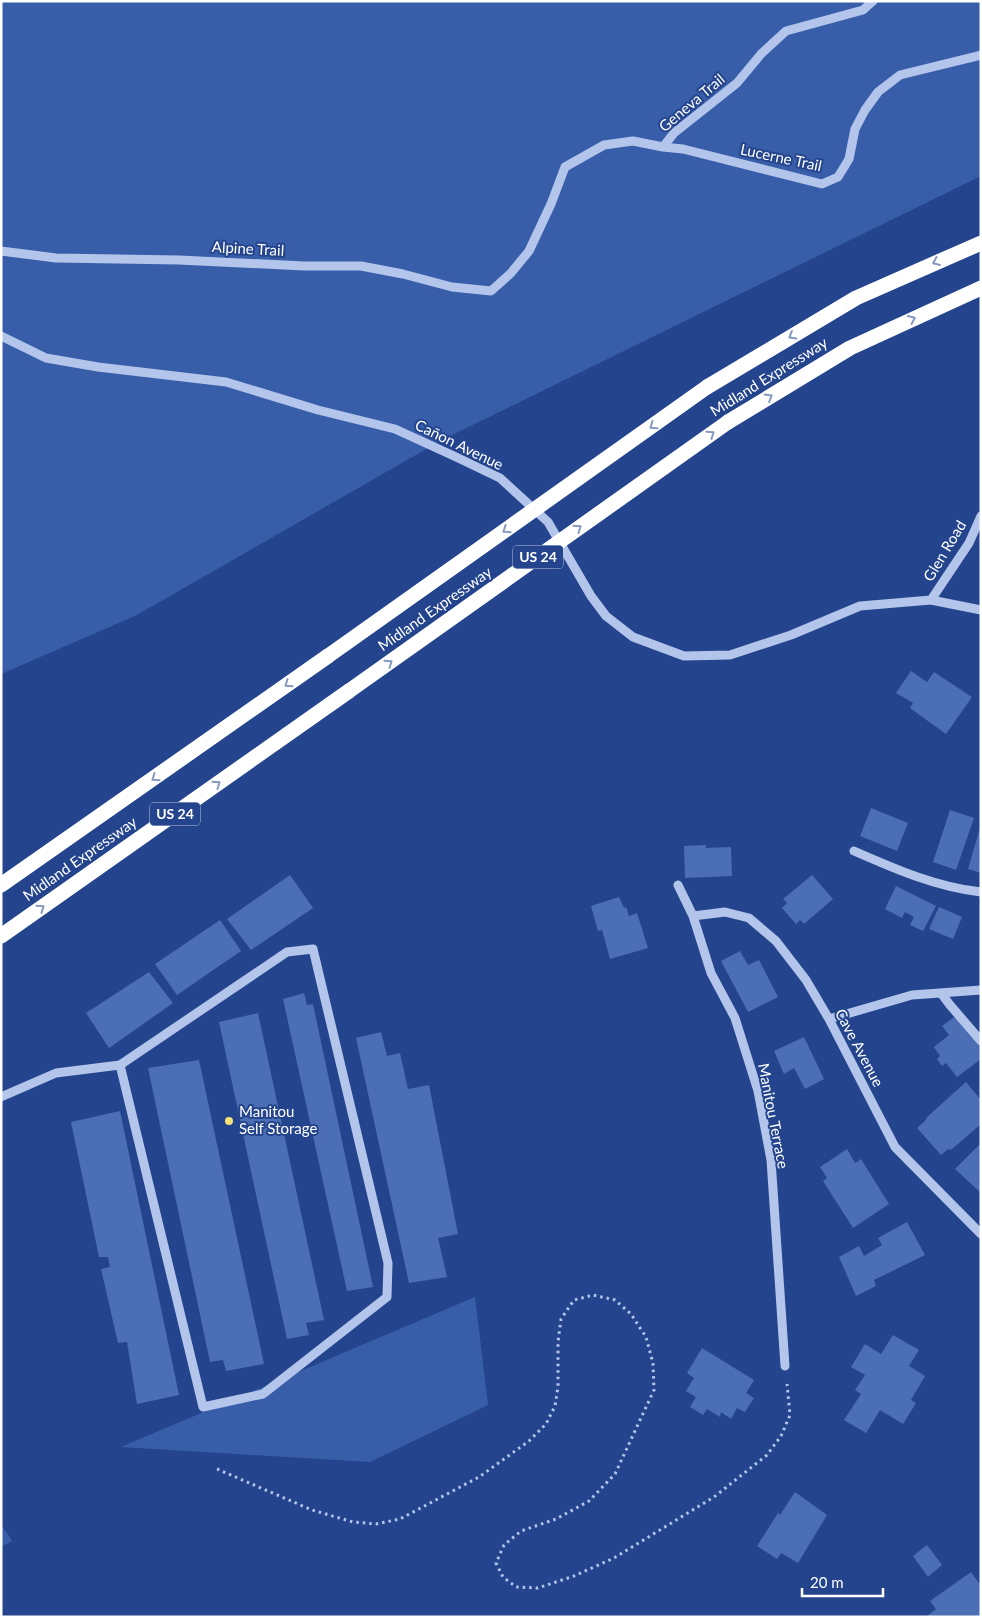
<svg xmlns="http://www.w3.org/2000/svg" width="982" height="1618" font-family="Lato,sans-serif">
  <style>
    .green { fill: #385eaa }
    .building { fill: #4c6eb4 }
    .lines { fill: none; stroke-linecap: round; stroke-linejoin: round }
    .path { stroke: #b3c5eb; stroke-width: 3; stroke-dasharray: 2.5 4; stroke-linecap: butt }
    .minor { stroke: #b3c5eb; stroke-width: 9 }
    .highway { stroke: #fff; stroke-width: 15 }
    .highway-bridge { stroke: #fff; stroke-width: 15 }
    .oneway { stroke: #8799c0 }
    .poi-dot { fill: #f6e176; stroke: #24458d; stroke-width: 2 }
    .labels { text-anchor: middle; stroke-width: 4; stroke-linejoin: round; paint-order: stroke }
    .shield { fill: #24458d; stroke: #bdc7dd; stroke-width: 1 }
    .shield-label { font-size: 14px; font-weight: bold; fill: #fff }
    .street-label { font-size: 15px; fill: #fff; stroke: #24458d }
    .poi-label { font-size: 15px; fill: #fff; stroke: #24458d; text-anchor: start }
  </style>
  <rect width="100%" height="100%" fill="#24458d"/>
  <path class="green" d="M1,1h980v175l-539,264 -307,176 -134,58z
    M475,1297l13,108 -118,57 -249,-15z
    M1,1524l11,17 -11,6z"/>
  <path class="building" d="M911,671l16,11 7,-10 38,25 -26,37 -36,-26 3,-5 -17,-10z
    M871,808l37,15 -11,28 -37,-15z
    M950,810l24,8 -18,52 -23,-8z
    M980,828l1,1v44l-13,-4z
    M706,845v3l25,-1 1,29 -47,2 -1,-32z
    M290,875l23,33 -62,42 -24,-31z
    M812,875l21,24 -29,25 -4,-4 -4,4 -14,-16 5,-5 -4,-4z
    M896,886l40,20 -13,25 -13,-6 4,-8 -9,-5 -3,6 -17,-9z
    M619,897l5,11 2,-1 3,9 8,-3 11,35 -38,11 -8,-29 -4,1 -7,-25z
    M939,907l23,10 -9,22 -24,-10z
    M220,920l21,31 -64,44 -22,-31z
    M740,951l8,14 11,-5 19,37 -30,15 -27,-51z
    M149,972l24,31 -64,45 -23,-35z
    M304,993l3,12 6,-1 60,283 -26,4 -64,-292z
    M258,1013l66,307 -18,3 3,12 -22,4 -68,-317z
    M957,1015l24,31v13l-24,18 -11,-14 -4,3 -5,-7 3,-3 -6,-9 15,-12 -7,-9z
    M381,1032l6,24 13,-3 8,36 21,-4 29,149 -20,4 9,39 -38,6 -53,-245z
    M804,1037l20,42 -19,10 -11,-21 -10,6 -10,-23z
    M199,1060l65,304 -38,7 -3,-11 -13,2 -62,-294z
    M966,1082l15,18v24l-30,26 -3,-1 -7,6 -24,-27 8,-7 2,-4z
    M120,1111l59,284 -42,9 -10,-62 -9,1 -17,-74 9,-2 -2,-10h-9l-28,-135z
    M981,1143v50l-26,-24z
    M847,1149l8,14 6,-4 28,45 -36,24 -30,-47 4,-3 -7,-11z
    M907,1222l18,33 -51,25 2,6 -20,10 -17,-39 20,-11 5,10 18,-11 -4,-7z
    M893,1335l26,15 -10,16 16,10 -14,24 5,3 -13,21 -23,-14 -14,23 -22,-13 17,-26 -6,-4 10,-15 -14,-8 14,-23 16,10z
    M702,1348l52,32 -8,13 8,5 -9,14 -8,-4 -6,11 -10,-7 -1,5 -13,-8 -4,6 -13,-8 6,-10 -10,-6 8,-13 -7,-5z
    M795,1492l32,23 -29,48 -17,-10 -4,6 -20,-13 21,-33 2,2z
    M927,1545l15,20 -14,12 -15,-21z
    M971,1572l10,14v31h-55l10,-8 -6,-8z"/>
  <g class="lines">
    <path class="path" d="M217,1469l95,41 41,12 23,2 24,-5 79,-42 50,-36 17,-17 9,-18 3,-19v-45l3,-23 13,-19 19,-5 22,5 16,14 15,23 7,26 1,27 -39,84 -26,27 -33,18 -35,12 -17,14 -8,18 7,14 13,10 22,1 36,-12 40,-18 100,-61 53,-42 14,-19 9,-21 -3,-31"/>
    <path class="minor" d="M663,147l20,2 139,35 16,-7 11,-18 6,-30 10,-19 13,-18 22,-17 81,-20
      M1,251l55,7 123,2 125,6h57l42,8 49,13 39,4 20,-18 18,-22 22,-47 14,-37 39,-22 29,-4 30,6 11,-14 63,-50 24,-29 25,-23 77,-21 10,-9
      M1,336l45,22 52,9 128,15 92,28 77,19 59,27 46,22 48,44 43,74 15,20 27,21 51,19 46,-1 61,-20 69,-29 71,-6 50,10
      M931,600l38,-57 12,-27
      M854,851c41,18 82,36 127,41
      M678,885l15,31 18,57 24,45 23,73 13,69 14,206
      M693,916l32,-4 24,6 27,23 30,39 23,39 66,128 86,87
      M941,993l9,12 31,36
      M829,1019l83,-24 69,-5
      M1,1097l55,-24 64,-8 83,342 60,-13 124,-97 1,-34 -75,-314 -26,3 -167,113"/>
    <path class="highway" d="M707,387l149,-89 125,-55
      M728,422l122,-74 131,-60
      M1,885l327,-229
      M1,936l348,-245"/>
    <path class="highway-bridge" d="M328,656l379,-269
      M349,691l379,-269"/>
  </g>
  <defs><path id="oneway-chevron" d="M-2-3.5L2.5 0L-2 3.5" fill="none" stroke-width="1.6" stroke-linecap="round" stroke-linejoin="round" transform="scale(1.25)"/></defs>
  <g class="oneway">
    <use href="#oneway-chevron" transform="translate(936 262) rotate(156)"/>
    <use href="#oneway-chevron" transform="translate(912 319) rotate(-25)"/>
    <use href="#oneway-chevron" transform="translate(792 336) rotate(149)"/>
    <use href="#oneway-chevron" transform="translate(769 397) rotate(-31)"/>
    <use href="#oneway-chevron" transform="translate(653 426) rotate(145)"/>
    <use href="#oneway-chevron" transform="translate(711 434) rotate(-35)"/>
    <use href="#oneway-chevron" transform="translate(578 528) rotate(-35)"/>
    <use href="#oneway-chevron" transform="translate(506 530) rotate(145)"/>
    <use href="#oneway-chevron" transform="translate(389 663) rotate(-35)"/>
    <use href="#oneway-chevron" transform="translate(288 684) rotate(145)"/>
    <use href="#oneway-chevron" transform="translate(155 778) rotate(145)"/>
    <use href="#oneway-chevron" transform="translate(217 784) rotate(-35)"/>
    <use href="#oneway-chevron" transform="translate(41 908) rotate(-35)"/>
  </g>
  <circle class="poi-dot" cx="229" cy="1121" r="5"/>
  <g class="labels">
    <g class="shield">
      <rect x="513" y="545.5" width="50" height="23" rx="4"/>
      <rect x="150" y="802.5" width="50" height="23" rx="4"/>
    </g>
    <g class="shield-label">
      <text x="538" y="562">US 24</text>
      <text x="175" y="819">US 24</text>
    </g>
    <g class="street-label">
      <text transform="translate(692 103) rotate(-40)" y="5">Geneva Trail</text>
      <text transform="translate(781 158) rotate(12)" y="5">Lucerne Trail</text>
      <text transform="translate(248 249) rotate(3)" y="5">Alpine Trail</text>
      <text transform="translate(769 377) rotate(-32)" y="5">Midland Expressway</text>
      <text transform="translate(459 445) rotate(26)" y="5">Cañon Avenue</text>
      <text transform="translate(945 551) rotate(-59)" y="5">Glen Road</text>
      <text transform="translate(435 609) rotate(-35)" y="5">Midland Expressway</text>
      <text transform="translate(80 859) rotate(-35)" y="5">Midland Expressway</text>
      <text transform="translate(859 1048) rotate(62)" y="5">Cave Avenue</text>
      <text transform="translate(773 1116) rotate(79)" y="5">Manitou Terrace</text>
    </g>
    <g class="poi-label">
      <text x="239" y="1117">Manitou<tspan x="239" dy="17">Self Storage</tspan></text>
    </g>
  </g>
  <rect width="982" height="1618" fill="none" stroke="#ffffff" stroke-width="5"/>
  <path d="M802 1588v8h81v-8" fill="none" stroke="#ffffff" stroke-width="2.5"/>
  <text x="810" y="1588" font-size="15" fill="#ffffff" stroke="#24458d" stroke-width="4" paint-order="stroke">20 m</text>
</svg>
